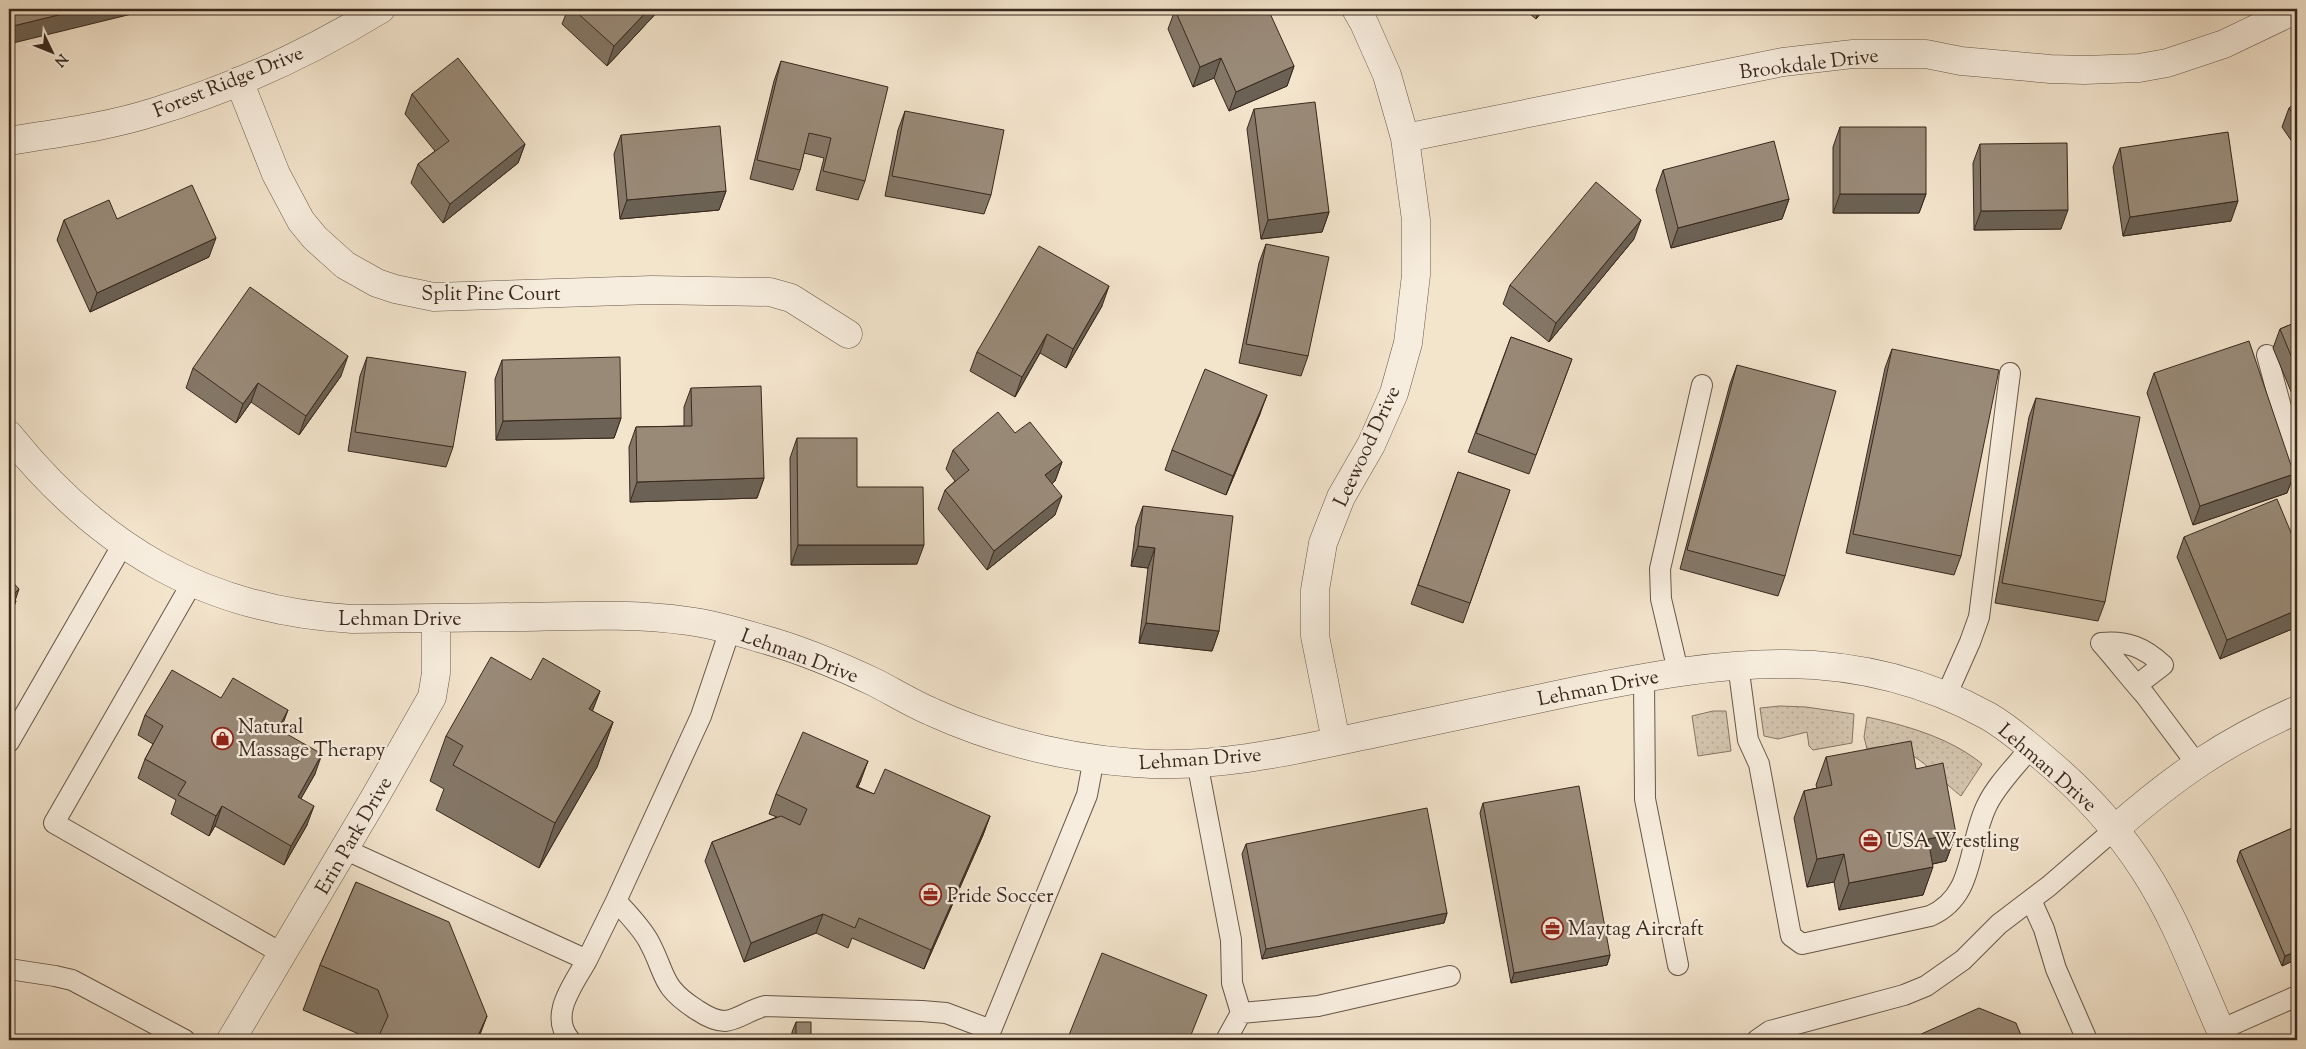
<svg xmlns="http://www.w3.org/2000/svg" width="2306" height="1049" font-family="'Sorts Mill Goudy',serif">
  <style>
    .grass { fill: url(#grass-dots); stroke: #867666 }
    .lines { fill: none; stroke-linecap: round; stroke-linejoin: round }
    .lane-casing { stroke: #675749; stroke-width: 22 }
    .street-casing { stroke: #675749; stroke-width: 29 }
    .lane { stroke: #f7edde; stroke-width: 20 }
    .street { stroke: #f7edde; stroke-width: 28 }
    .wall { fill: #847767; stroke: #38281d }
    .shaded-wall { fill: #6b6154; stroke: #38281d }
    .building { fill: #998a78; stroke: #38281d }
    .labels { text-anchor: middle; stroke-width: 4.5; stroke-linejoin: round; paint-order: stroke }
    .street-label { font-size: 20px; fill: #38281d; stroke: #f7edde }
    .poi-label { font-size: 20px; fill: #38281d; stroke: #f7edde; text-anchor: start }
  </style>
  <defs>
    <pattern id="grass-dots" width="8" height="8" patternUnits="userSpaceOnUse" patternTransform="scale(1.25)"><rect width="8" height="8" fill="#d3c4ae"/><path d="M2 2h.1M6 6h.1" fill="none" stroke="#b6a895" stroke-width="1.8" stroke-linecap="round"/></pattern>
  </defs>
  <rect width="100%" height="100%" fill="#f3e4cc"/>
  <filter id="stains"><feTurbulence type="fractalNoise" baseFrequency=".004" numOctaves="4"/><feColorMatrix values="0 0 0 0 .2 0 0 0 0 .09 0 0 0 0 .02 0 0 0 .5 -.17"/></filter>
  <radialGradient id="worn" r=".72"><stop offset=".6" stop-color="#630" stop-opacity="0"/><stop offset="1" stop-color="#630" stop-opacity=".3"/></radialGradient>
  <path class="grass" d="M1780,706l26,1 48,7 -2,29 -39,7 -4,-4 -2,-14 -29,7 -14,-3 -4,-28z
    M1713,711h13l5,40 -33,5 -6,-40z
    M1867,717c38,8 84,21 115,47l-21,32c-29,-22 -52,-59 -94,-47l-3,-12z"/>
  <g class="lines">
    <defs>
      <path id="lane" d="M2267,355l30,112
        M192,583l-138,240 229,131
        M730,630l-29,86 -85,185c11,12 24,25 32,39 19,34 11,46 49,70 9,6 18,11 28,11 13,-1 26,-12 40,-15l157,5 24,2 45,17 96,-235 7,-37
        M1738,664l10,76 11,24 32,172 11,8 128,-28c46,-20 37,-71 57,-111 10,-21 29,-39 44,-58
        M1678,671l-17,-72 -1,-30 42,-184
        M1644,677l1,122 33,166
        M2137,685l26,-20c-18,-17 -36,-25 -62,-22 15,17 29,35 44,52l51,68
        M1946,696l24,-54 9,-25 31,-244
        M9,742l114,-198
        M1197,762l34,178 1,43 9,30 77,-7 132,-30
        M344,849l243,111 29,-59
        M2031,900l13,29 12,40 31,71
        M9,969l46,7 17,4 113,60
        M2220,1030l77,-34
        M570,1040c-22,-25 4,-56 17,-80
        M1226,1040l15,-27
        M1757,1040l13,-9 134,-36 22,-9 37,-26 36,-36 50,-38 66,-57"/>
      <path id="street" d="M239,81l37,93 25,47 14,17 30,27 32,18 18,6 39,8 218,-7 118,2 21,6 57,36
        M1405,138l378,-76 70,-8h73l35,7 89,8 34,1 55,-2 28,-5 57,-19 73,-35
        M9,141c48,-8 98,-14 145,-29 79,-24 157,-60 227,-103
        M9,435c91,113 197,176 343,184 56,-1 112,-1 168,-2 56,-1 112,-4 168,4 24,3 48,10 71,17 41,11 79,27 117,45 19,10 37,21 56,29 64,29 134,46 203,51 90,7 182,-18 270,-36 58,-12 116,-24 175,-37 143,-29 273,-49 408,26 21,12 40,29 59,45 37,31 70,67 97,109 34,52 55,113 81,170
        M1336,741l-21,-105v-46l8,-47 18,-46 30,-52 23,-52 14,-50 8,-68v-55l-11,-82 -18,-63 -23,-52 -8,-14
        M2115,829c59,-52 109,-87 182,-119
        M231,1040l144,-243 57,-100 4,-24v-55"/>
    </defs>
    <use href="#lane" class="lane-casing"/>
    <use href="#street" class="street-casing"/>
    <use href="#lane" class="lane"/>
    <use href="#street" class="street"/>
  </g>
  <path class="wall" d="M568,9h92l-53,57 -45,-42z
    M1524,9h20l-8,10z
    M1175,10l119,56 -7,20 -58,25 -15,-33 -21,9 -25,-58z
    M781,61l84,120 -7,19 -42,-10 8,-32 -20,-5 -4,17 -7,20 -43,-11 24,-98z
    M412,94l113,50 -7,19 -75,60 -32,-40 7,-19 17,-13 -30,-37z
    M2297,101v48l-15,-22 7,-19z
    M1254,109l75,103 -7,20 -61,7 -14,-110z
    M905,111l86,84 -7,19 -99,-18 13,-66z
    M1840,127l86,67 -7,19h-86v-66z
    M621,135l105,56 -7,19 -99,9 -6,-65z
    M1980,144l81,85 -87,1 -1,-67z
    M2120,148l111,73 -108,15 -10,-69z
    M1663,170l126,29 -7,20 -111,29 -15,-58z
    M117,219l92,38 -119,55 -33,-72 7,-20z
    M1634,239l-85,103 -46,-38 7,-19z
    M1266,244l42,112 -7,20 -62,-13 20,-100z
    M1102,306l-36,62 -26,-15 -25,44 -45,-26 7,-19z
    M2297,322v84l-24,-58 7,-19z
    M1511,337l61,22 -43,115 -61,-22z
    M1892,349l69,207 -7,19 -108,-22 39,-185z
    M367,357l86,90 -7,20 -98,-16 12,-75z
    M502,360l119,58 -7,20 -118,2 -1,-61z
    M1737,365l48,211 -7,20 -98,-27 50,-185z
    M193,368l148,8 -42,59 -48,-33 -15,21 -50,-35z
    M2154,373l140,101 -7,19 -94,32 -46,-132z
    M691,388l73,90 -7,20 -127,4 -1,-55 7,-20 48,-1v-19z
    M2036,398l69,204 -7,19 -103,-18 34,-186z
    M1260,414l-34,81 -61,-25 7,-20z
    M1015,433l47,29 -7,19 -3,2 3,32 -68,55 -49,-61 7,-19 10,-9 -9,-12 7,-19z
    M797,438l60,49 60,77 -126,1 -1,-107z
    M1458,472l52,18 -47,133 -52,-19z
    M1143,506l76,125 -7,20 -73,-8 9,-75 -17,-2 5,-40z
    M2184,537l113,10v80l-77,32 -43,-102z
    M531,680l69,11 -8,20 21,11 -16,45 -58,101 -103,-58 8,-21 -14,-8 16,-45z
    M221,698l60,32 34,44 -14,24 6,27 -23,40 -69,-39 -6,10 -38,-22 5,-14 -38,-22 7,-19 8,-15 -15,-9 7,-20z
    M1826,757l90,12 40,65 -10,27 -13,3 -10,31 -84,15 -5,-28 -27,5 -13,-69 10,-27 13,-3 -1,-3z
    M861,780l-3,7 16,7 116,22 -7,19 -59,134 -72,-31 -4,10 -32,-15 -72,29 -39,-101 7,-19 65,-25 -8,-3 7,-20z
    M1483,803l127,152 -3,10 -96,18 -31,-170z
    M2297,826v133l-15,7 -45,-105 3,-10z
    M1246,844l201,69 -3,10 -182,36 -20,-105z
    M356,882l122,158h-115l-2,-5 -58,-25 17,-45z
    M796,1022l15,18h-19v-8z"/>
  <path class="shaded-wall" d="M83,9h59l-2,3 -131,32v-17z
    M649,9h11l-53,57 7,-20z
    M1539,9h5l-8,10z
    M1221,58l-7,20 -21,9 7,-20z
    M1294,66l-7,20 -58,25 7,-19z
    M525,144l-7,19 -75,60 7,-19z
    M726,191l-7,19 -99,9 7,-19z
    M1840,194h86l-7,19h-86z
    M1789,199l-7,20 -111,29 7,-20z
    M2238,201l-7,20 -108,15 7,-19z
    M2068,210l-7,19 -87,1 7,-19z
    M1329,212l-7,20 -61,7 7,-19z
    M1641,220l-7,19 -85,103 7,-19z
    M216,238l-7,19 -119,55 7,-19z
    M1109,286l-7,20 -36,62 7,-19z
    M1047,334l-7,19 -25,44 7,-20z
    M348,356l-7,20 -42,59 7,-19z
    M258,383l-7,19 -15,21 7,-19z
    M1267,395l-7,19 -34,81 7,-19z
    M621,418l-7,20 -118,2 7,-19z
    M1062,462l-7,19 -17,14 7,-20z
    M2294,474l-7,19 -94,32 7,-19z
    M764,478l-7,20 -127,4 7,-20z
    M1062,496l-7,19 -68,55 7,-19z
    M798,545h126l-7,19 -126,1z
    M1138,546l17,2 -7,20 -17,-2z
    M19,589l-5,15 2,-3 -7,20v-17l3,-8z
    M2297,610v17l-77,32 7,-19z
    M1146,623l73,8 -7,20 -73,-8z
    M600,691l-17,45 6,-27z
    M288,710l-7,19 -10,19 7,-19z
    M613,722l-16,45 -58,101 16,-45z
    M322,754l-7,20 -24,42 7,-19z
    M868,761l-7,19 -12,26 7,-19z
    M222,806l-7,20 -6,10 7,-20z
    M314,806l-7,19 -23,40 7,-19z
    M990,816l-7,19 -59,134 7,-19z
    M1956,834l-10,27 -28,6 10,-28z
    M1844,854l-10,28 -27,5 10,-28z
    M1933,867l-10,28 -84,15 10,-27z
    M1447,913l-3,10 -182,36 4,-10z
    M823,914l-7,19 -72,29 7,-19z
    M2297,951v8l-15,7 3,-10z
    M1610,955l-3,10 -96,18 3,-10z
    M487,1016l-9,24h-2z"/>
  <path class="building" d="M9,9h74l-74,18z
    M573,9h76l-35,37z
    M1178,9h90l26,57 -58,26 -15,-34 -21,9 -25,-57z
    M458,58l67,86 -75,60 -32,-40 31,-23 -37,-47z
    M781,61l107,26 -23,94 -42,-10 8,-33 -22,-5 -9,37 -43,-10z
    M2297,101v19l-8,-12z
    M1315,102l14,110 -61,8 -14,-111z
    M905,111l99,19 -13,65 -99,-19z
    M720,126l6,65 -99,9 -6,-65z
    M1840,127h86v67h-86z
    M2228,132l10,69 -108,16 -10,-69z
    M1774,141l15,58 -111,29 -15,-58z
    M2067,143l1,67 -87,1 -1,-67z
    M1596,182l45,38 -85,103 -46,-38z
    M192,185l24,53 -119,55 -33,-73 45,-20 8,19z
    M1266,244l63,13 -21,99 -62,-12z
    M1039,246l70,40 -36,63 -26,-15 -25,43 -45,-25z
    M250,287l98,69 -42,60 -48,-33 -15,21 -50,-36z
    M2297,322v48l-17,-41z
    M1511,337l61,22 -36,96 -60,-22z
    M2249,341l45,133 -94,32 -46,-133z
    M1892,349l107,21 -38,186 -108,-22z
    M367,357l99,15 -13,75 -98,-15z
    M620,357l1,61 -118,3 -1,-61z
    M1737,365l99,26 -51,185 -98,-26z
    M1205,369l62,26 -34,81 -61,-26z
    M761,386l3,92 -127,4 -1,-55 56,-1 -1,-38z
    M2036,398l104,19 -35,185 -103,-19z
    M998,412l17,21 15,-11 32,40 -17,13 17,21 -68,55 -49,-61 24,-20 -16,-20z
    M797,438h60v49h66l1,58h-126z
    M1458,472l52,18 -40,113 -52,-18z
    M2277,499l20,48v63l-70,30 -43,-103z
    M1143,506l90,10 -14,115 -73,-8 9,-75 -17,-2z
    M9,578l10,11 -7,7 4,5 -7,7z
    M491,657l40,23 12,-22 57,33 -11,18 24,13 -58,101 -102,-58 10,-19 -17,-10z
    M172,670l49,28 12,-20 55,32 -10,19 44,25 -24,43 16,9 -23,40 -69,-40 -6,10 -38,-21 8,-13 -41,-23 18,-33 -18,-11z
    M803,732l65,29 -12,26 18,7 11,-25 105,47 -59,134 -72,-32 -4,10 -32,-14 -72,29 -39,-101 69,-26 19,9 7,-16 -31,-15z
    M1911,741l5,28 27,-6 13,71 -28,5 5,28 -84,16 -5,-29 -27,5 -13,-68 28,-6 -6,-28z
    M1579,786l31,169 -96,18 -31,-170z
    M1427,808l20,105 -181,36 -20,-105z
    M2297,826v125l-12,5 -45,-105z
    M356,882l93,40 38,94 -11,24h-99l11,-24 -10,-26 -58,-25z
    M1102,953l105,42 -18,45h-122z
    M1979,1008l37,15 7,17h-115z
    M796,1022h15v18h-15z"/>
  <defs>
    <symbol id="shop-ring" viewBox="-11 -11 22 22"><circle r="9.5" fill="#f7edde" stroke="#8f2418" stroke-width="1.5"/><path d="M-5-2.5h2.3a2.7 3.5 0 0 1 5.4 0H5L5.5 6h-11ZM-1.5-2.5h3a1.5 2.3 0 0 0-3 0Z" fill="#8f2418"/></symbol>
    <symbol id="office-ring" viewBox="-11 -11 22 22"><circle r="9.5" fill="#f7edde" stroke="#8f2418" stroke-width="1.5"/><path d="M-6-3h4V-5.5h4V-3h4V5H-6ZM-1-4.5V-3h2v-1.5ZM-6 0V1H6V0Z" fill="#8f2418"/></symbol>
  </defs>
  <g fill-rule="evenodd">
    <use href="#shop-ring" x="210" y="726" width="25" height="25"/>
    <use href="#office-ring" x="1858" y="828" width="25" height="25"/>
    <use href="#office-ring" x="918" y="882" width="25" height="25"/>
    <use href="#office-ring" x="1540" y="916" width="25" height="25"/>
  </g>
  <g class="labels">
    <g class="street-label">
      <text transform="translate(1809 63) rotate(-7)" y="7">Brookdale Drive</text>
      <text transform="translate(228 81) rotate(-22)" y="7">Forest Ridge Drive</text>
      <text x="491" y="300">Split Pine Court</text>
      <text transform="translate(1366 446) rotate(-65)" y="7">Leewood Drive</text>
      <text x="400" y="625">Lehman Drive</text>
      <text transform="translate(800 655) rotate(20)" y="7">Lehman Drive</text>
      <text transform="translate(1598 687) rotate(-11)" y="7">Lehman Drive</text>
      <text transform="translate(1200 758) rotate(-4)" y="7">Lehman Drive</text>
      <text transform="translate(2048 767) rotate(41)" y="7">Lehman Drive</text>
      <text transform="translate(353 835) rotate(-60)" y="7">Erin Park Drive</text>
    </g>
    <g class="poi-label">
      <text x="238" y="733">Natural<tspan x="238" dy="23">Massage Therapy</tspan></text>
      <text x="1886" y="847">USA Wrestling</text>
      <text x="947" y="902">Pride Soccer</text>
      <text x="1568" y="935">Maytag Aircraft</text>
    </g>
  </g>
  <rect width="2306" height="1049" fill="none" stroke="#f3e4cc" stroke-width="30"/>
  <rect x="10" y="10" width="2286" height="1029" fill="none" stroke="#38281d" stroke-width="2.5"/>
  <rect x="15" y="15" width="2276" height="1019" fill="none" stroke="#38281d"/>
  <g transform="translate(52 52) rotate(133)" stroke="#f7edde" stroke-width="4" paint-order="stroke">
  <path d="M0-4L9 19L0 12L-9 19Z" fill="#38281d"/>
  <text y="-8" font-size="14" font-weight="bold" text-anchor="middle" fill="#38281d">N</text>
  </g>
  <rect width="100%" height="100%" filter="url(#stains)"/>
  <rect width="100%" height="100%" fill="url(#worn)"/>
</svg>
